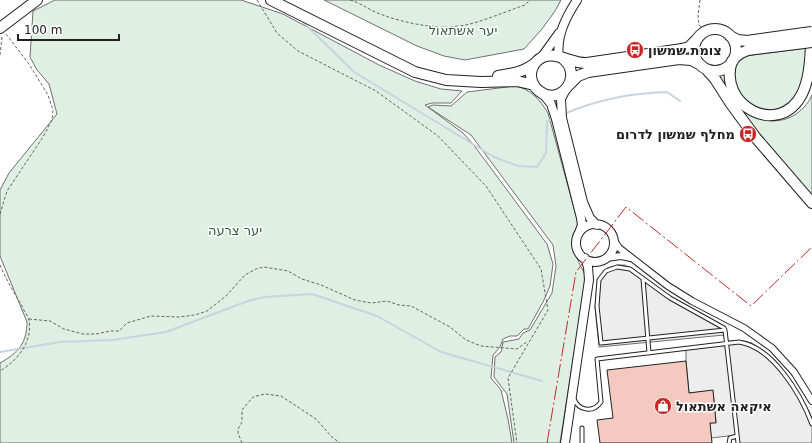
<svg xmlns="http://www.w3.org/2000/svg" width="812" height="443" font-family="'DejaVu Sans','Noto Sans Hebrew',sans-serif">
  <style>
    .green { fill: #e0efe3; stroke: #6f6f6f }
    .parking { fill: #ededed; stroke: #6f6f6f }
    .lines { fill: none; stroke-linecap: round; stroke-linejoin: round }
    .stream { stroke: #c7d3dd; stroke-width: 2 }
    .building { fill: #f3c9c0; stroke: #222 }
    .service-casing { stroke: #222; stroke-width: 5 }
    .minor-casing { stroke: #222; stroke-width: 8 }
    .tertiary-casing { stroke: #222; stroke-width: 10 }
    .trunk-casing { stroke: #222; stroke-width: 12 }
    .path { stroke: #646464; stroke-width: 1; stroke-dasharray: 3 2; stroke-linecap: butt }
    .service { stroke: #fff; stroke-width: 3 }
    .minor { stroke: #fff; stroke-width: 6 }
    .tertiary { stroke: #fff; stroke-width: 8 }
    .trunk { stroke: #fff; stroke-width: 10 }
    .trunk-bridge-casing { stroke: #222; stroke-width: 12; stroke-linecap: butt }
    .trunk-bridge { stroke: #fff; stroke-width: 10 }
    .power { stroke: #c62828; stroke-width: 1; stroke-dasharray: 14 3 2 3; stroke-linecap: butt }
    .labels { text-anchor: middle; stroke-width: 3; stroke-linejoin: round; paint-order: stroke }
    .park-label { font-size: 13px; fill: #2f5e38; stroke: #fff }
    .poi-label { font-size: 13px; font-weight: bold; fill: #222; stroke: #fff; text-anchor: start }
  </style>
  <rect width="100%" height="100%" fill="#fff"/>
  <path class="green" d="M55,0h186l42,14 96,51 36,16 26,8 21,2 -11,12h-19l-7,2 38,28 10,11 74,100 6,20 -3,22 -7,16 -15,27h-4l-7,7h-7l-7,3 -3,8 -7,8 -2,23 10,12 7,29 4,24h-512v-80c18,-10 27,-20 27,-41l-27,-66v-66l9,-17 48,-59 -8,-30 -12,-14 -7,-13 3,-46z
    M324,0h237l-6,11 -13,18 -18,20 -59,11 -21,-4 -27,-10z
    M807,48c-1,13 -2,34 -10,45 -20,30 -58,18 -62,-16 -1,-5 1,-10 1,-15l9,-6z
    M727,71l24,44c5,1 10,4 15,5 19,4 38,-7 46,-25v100l-59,-69 -36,-50z
    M515,86c16,3 25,14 33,27l30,110c-9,23 -3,33 8,53l-26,167h-46l-7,-49 -13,-17 1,-20 6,-5 2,-10 16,-3 4,-6 7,-3 22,-37 4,-27 -3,-21 -82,-110 -43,-28 5,-2 18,1 16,-14z"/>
  <path class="parking" d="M618,265h7l8,5 30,23 60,33 3,3 2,12h13l11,2 17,13 23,27 17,28 3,8v24h-75l-1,-8 -25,3 -1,-15 6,-1 -3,-31 -24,2 -3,-32v-12l39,-5 -1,-9 -125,12 -4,-40 2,-23 4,-9 6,-7z"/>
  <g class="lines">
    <path class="stream" d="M303,22l51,50 140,85 24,9 19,1 9,-14 1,-32 6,-2
      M564,114c32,-14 68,-21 103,-22l13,9
      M0,352l60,-10 52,-2 54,-8 82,-31 17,-4 47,-3 65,22 64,36 101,29"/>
  </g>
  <path class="building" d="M686,361l3,32 24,-3 3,33h-6l2,20h-112l-3,-23 16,-2 -6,-48z"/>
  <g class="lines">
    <defs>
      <path id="service" d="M643,279l6,74
        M725,330l-124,13 -4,-37 2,-26 7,-9 11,-4 13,2 40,29 54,30 1,2 13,113
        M574,399c5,12 19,14 27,3l-4,-43 142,-17c34,5 62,53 73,82
        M582,443v-15
        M729,443l1,-5 7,-2"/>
      <path id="minor" d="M613,239l6,9 49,38 24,15 52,27 28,20 22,24 18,29
        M606,258l15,-2 10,2"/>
      <path id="tertiary" d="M559,57c-3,-21 7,-40 18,-57
        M541,58l18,-25
        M566,89l-5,10 1,19 21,84 7,16 7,7
        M543,94l8,10 5,15 25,99 1,7 -3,8
        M576 243a19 19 0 1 1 38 0a19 19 0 1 1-38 0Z
        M565,443l24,-163 -1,-13 -3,-9"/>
      <path id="trunk" d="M271,0l144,72 31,8 35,2 36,-1 17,4
        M0,28l37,-28
        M694 50a21 21 0 1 1 42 0a21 21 0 1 1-42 0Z
        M730,36l8,4 9,1 57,-8
        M562,58c23,17 -2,50 -23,33 -5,-4 -8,-10 -8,-16 0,-5 2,-10 6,-14 14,-14 33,3 50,2l95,-14 7,-2 7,-7
        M734,58l7,-5 7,-3 56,-7
        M732,61c-15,44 47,78 70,33 9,-18 8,-41 10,-60
        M706,69l9,10 16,25 25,34 56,65
        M498,76c13,-2 26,-4 36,-12
        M569,85l9,-9 10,-4 91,-13 12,1 10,5"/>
    </defs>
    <use href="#service" class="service-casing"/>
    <use href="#minor" class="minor-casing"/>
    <use href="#tertiary" class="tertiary-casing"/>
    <use href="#trunk" class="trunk-casing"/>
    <path class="path" d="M257,0l20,33 21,18 78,40 62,45 48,50 55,83 7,41 -40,68 9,65
      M350,0c11,3 19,10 30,14 27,10 61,17 90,10 19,-5 37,-13 55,-19l5,-5
      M700,0l-2,16 1,9 6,5 -3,3
      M0,55l2,-18
      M0,214l7,-23 36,-54 9,-17 1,-10 -5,-15 -19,-31 -23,-30
      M0,265c6,14 14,28 22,41 2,5 6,10 7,14 4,22 -12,41 -29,51
      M29,319l21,2 14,8 19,5h13l15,-3h8l8,-8 24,-7 28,1 16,-2 12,-4 19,-15 19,-21 11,-6 8,-2 24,4 14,8 19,6 34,15 16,3 16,-2 12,4 12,1 39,21 16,13 15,6 36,3 11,-8
      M242,443l-4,-10v-4l4,-7v-12l11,-13 12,-3 16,2 35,23 16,18 8,6"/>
    <use href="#service" class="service"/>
    <use href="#minor" class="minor"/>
    <use href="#tertiary" class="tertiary"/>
    <use href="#trunk" class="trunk"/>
    <defs>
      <path id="trunk-bridge" d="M804,33l8,-1
        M804,43l8,-1"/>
    </defs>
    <use href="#trunk-bridge" class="trunk-bridge-casing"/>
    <use href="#trunk-bridge" class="trunk-bridge"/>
    <path class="power" d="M547,443l29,-171 50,-65 125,99 61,-59"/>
  </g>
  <defs>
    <symbol id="bus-disc" viewBox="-11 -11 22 22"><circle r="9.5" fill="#c62828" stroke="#fff"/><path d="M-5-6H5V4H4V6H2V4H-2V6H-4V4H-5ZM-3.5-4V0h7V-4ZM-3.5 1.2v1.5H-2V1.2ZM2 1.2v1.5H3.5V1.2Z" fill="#fff"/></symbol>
    <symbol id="shop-disc" viewBox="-11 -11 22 22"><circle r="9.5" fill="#c62828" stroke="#fff"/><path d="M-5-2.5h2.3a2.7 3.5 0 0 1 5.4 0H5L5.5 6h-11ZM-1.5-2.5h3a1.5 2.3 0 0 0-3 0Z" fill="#fff"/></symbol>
  </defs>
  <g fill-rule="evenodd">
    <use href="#bus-disc" x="625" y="40" width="20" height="20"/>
    <use href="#bus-disc" x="738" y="124" width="20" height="20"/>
    <use href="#shop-disc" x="653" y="396" width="20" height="20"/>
  </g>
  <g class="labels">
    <g class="park-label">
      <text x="463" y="35">יער אשתאול</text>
      <text x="235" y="235">יער צרעה</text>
    </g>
    <g class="poi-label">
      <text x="648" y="55">צומת שמשון</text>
      <text x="735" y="139" text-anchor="end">מחלף שמשון לדרום</text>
      <text x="676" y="411">איקאה אשתאול</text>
    </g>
  </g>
  <path d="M18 34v6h101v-6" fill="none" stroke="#222222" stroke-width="2"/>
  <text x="24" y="34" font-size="12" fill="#222222" stroke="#ffffff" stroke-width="3" paint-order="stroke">100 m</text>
</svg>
